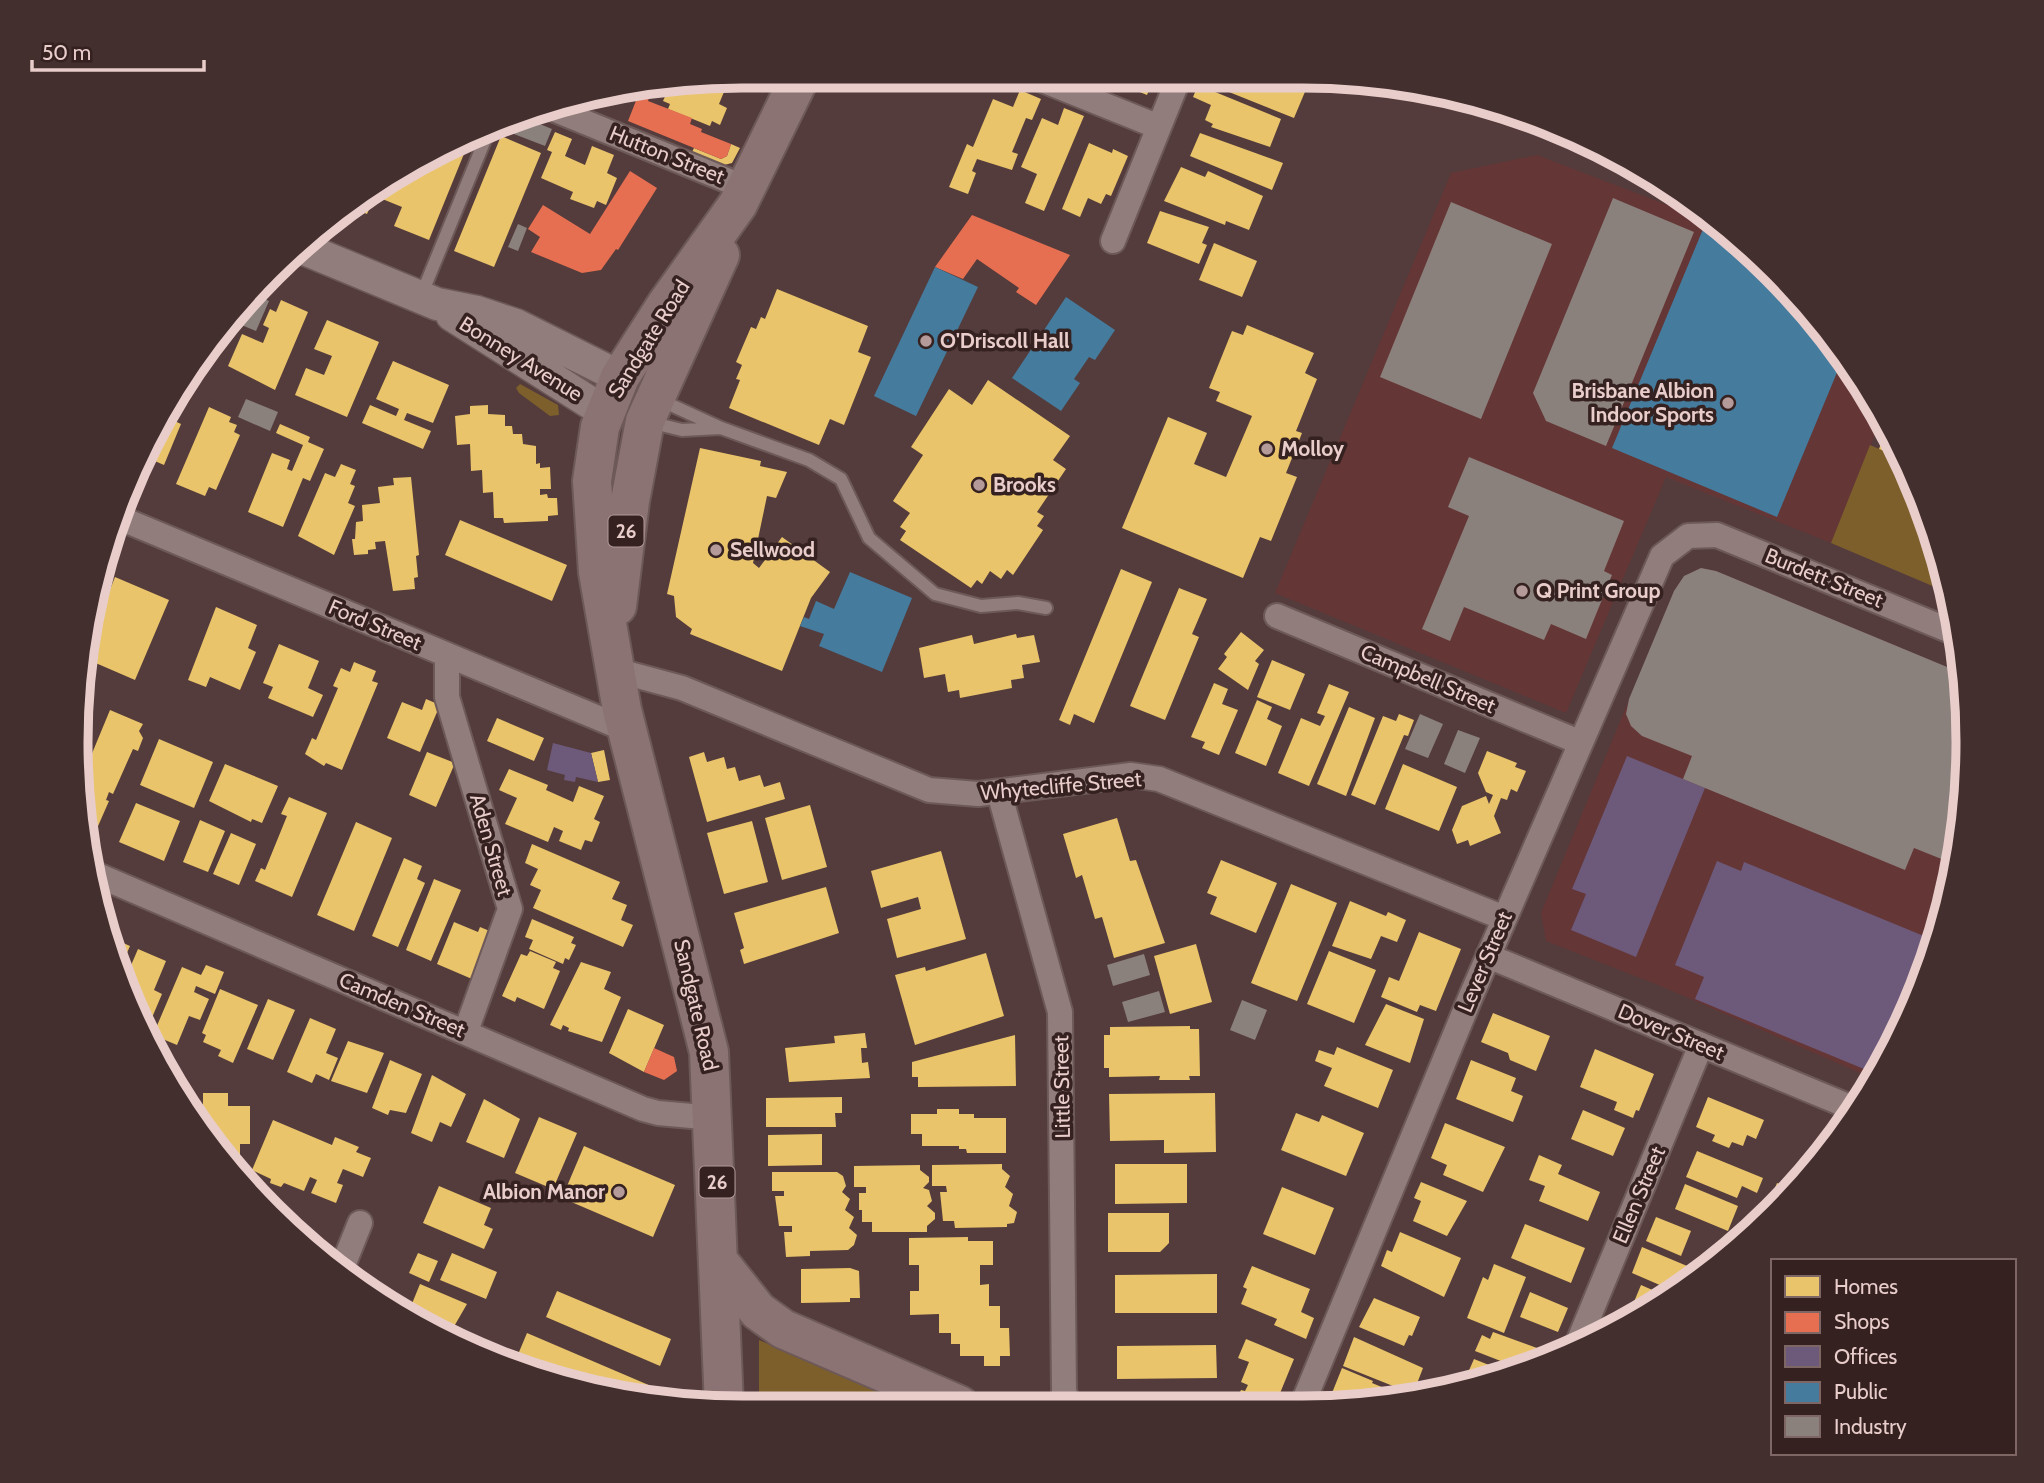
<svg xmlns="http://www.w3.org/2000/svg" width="2044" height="1483" font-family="Cabin,sans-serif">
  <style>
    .built { fill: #653636 }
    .green { fill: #7d5f2c }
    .homes { fill: #e9c46a }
    .shops { fill: #e76f51 }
    .offices { fill: #6d597a }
    .public { fill: #457b9d }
    .industry { fill: #8a817c }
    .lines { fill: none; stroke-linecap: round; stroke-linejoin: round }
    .service-casing { stroke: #6d5958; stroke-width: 16 }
    .minor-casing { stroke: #6d5958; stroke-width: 28 }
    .tertiary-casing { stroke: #6d5958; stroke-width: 35 }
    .trunk-casing { stroke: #6d5958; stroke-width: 42 }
    .service { stroke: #907d7c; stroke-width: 12 }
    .minor { stroke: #907d7c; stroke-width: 24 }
    .tertiary { stroke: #907d7c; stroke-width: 32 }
    .trunk { stroke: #8c7373; stroke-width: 38 }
    .poi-dot { fill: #b49a99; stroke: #352120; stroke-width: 2.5 }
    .labels { text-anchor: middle; stroke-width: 7; stroke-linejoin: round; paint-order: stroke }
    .shield { fill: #352120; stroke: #b29998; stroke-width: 2 }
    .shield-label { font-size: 19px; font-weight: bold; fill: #e8cdcb }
    .street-label { font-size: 21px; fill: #e8cdcb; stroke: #352120 }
    .poi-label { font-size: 21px; font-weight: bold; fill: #e8cdcb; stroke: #352120; text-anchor: start }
    .rim { fill: none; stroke: #e8cdcb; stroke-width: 9 }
  </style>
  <rect width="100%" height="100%" fill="#543c3c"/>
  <path class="built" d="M1537,155l164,63 103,85 79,112 -52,128 -165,-66 -100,236 -291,-120 176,-420z
    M1701,568l15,3 248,103 3,111 -21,129 -46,123 -26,42 -211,-92 -117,-46 -5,-28 133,-322 10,-15z"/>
  <path class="green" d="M520,384l38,21 1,10 -9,1 -31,-23 -3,-5z
    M1870,445l32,14 32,69 15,65 -118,-50z
    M759,1340l117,50 1,15 -118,1z"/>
  <path class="homes" d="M740,75l-6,15 -8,-3 -7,17 8,4 -7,17 -8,-4 -2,5 -42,-17 2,-5 -7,-3 7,-16 7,1 1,-2z
    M1098,75h57l-8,20z
    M1218,75h60l29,12 -13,31 -80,-32z
    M1303,75l17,2 -1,6 -10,-4z
    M1198,85l83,34 -11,28 -59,-20 2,-3 -8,-4 6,-15 -18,-8z
    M1020,90l21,9 -9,21 -6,-2 -14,34 6,2 -6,16 -35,-11 -5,12 4,2 -8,21 -19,-7 18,-43 6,3 20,-48 20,8z
    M624,91l-5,11 -19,-8z
    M1064,108l20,8 -40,95 -19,-8 12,-29 -16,-7 21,-49 16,7z
    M555,132l17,7 -7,17 20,9 7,-19 22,9 -7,18 10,5 -11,27 -9,-4 -3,7 -24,-9 3,-7 -32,-14 11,-26 -5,-2z
    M1200,133l83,30 -11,27 -82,-34z
    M501,136l40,17 -47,114 -40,-16z
    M1089,143l23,10 1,-4 15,7 -17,40 -5,-2 -5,10 -13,-6 -8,19 -18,-8z
    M468,144l-39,96 -35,-14 8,-19 -27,-11 -8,18 -18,-7 23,-20z
    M731,144l9,4 -8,15 -8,2 -32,-13 2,-4 27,11 6,-3z
    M1613,156l23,9 2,1 -2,3 -25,-9z
    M1181,167l24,10 3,-6 55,25 -14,34 -23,-9 -1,4 -61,-24z
    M1160,211l49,16 -7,16 5,2 -8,19 -52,-21z
    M1214,243l43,18 -15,36 -43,-17z
    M777,289l91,37 -10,26 13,5 -27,68 -14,-6 -11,26 -90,-37 11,-28 -4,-1 6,-14 -6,-3 15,-35 5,2 5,-12 4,2z
    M281,300l27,12 -33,78 -47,-24 14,-32 21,9 6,-15 -6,-3 7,-16 6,3z
    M327,320l52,22 -32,75 -52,-22 11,-27 18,7 8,-19 -18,-7z
    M1247,325l67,28 -9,20 12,6 -21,52 6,2 -16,40 11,4 -26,64 -11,-4 -17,41 -121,-50 46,-111 39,16 -13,31 32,13 26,-61 -36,-15 4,-9 -11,-4 23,-57 11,4z
    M393,361l56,24 -16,38 -26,-10 -3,7 27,11 -8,18 -61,-26 8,-18 26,11 3,-7 -23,-10z
    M988,380l82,56 -17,24 13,9 -29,43 7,4 -7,10 6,4 -30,45 -6,-5 -6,9 -11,-8 -8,13 -5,-4 -6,8 -71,-48 6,-9 -6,-4 10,-14 -17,-12 30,-46 -12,-8 38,-58 23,16z
    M488,405v9l17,1v11h7l1,8h9l1,10 13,2v18l4,-1v5l10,-1 1,22h-11v6l7,-1 1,4h9l1,17 -10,1v5l-44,2 -1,-5h-9l-1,-26 -10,1 -1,-23 -11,1 -1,-27 -13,1 -2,-29 15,-2v-8z
    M209,407l22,10 -2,5 8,3 -3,7 6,3 -24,55 -7,-3 -4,9 -29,-12z
    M164,416l17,8 -17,41 -23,-10z
    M280,424l30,13 -2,5 16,7 -14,32 -7,-3 -20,49 -35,-15 24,-59 18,7 -3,9 5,2 11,-26 -27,-12z
    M1888,426l14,32 -23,-9z
    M700,448l61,13 -1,5 27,6 -11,26 -9,-2 -14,67 6,5 23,-31 48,35 -19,26 -29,73 -92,-37 2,-5 -16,-12 -2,-21 -7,-2z
    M341,464l15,6 -6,14 5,2 -7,17 7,3 -21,49 -36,-19 27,-63 10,4z
    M411,477l8,78 -3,1 2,21 -4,1 1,11 -22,2 -8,-50 -10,1 1,7 -8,1v4l-14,1 -2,-16h3l1,-17 7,-1 -1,-16 18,-2 -2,-16 16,-2 -1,-7z
    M460,520l107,45 -15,36 -107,-46z
    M1121,569l31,13 -58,141 -20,-9 -4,11 -11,-5z
    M115,577l54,23 -34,80 -44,-19 -7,6 -3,-1v-12l10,-34 6,3z
    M1179,588l28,11 -15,35 7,3 -34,83 -35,-14z
    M216,607l41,18 -9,23 8,4 -16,38 -30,-13 -4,10 -18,-7z
    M1241,632l23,18 -9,11 4,3 -11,26 -30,-21 9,-12 -3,-3z
    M1016,634l1,4 17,-3 6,27 -18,3 2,13 -13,2 1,8 -52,10 -1,-8 -11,2 -3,-18 -21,4 -5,-30 53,-13 2,9z
    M279,644l40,17 -11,27 15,7 -10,22 -45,-19 5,-11 -10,-4z
    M1272,660l33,14 -15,36 -33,-13z
    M354,662l22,9 -4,10 6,2 -36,87 -16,-7 -2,3 -19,-12 7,-16 4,2 22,-52 -5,-2 8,-18 9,4z
    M1214,683l14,6 -6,15 16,6 -19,45 -17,-7 3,-6 -14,-5z
    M1329,684l20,8 -40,94 -31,-13 23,-55 19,8 5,-10 -8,-3z
    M426,699l14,6 -20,47 -33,-14 15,-36 20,8z
    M1257,700l15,7 -5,12 15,7 -16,40 -31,-13z
    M1349,707l26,11 -29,78 -29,-12z
    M110,710l33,14 -4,7 4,7 -5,13 -5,-2 -20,45 -4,-2 -3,8 3,1 -14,32 -14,-6v-47z
    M1399,714l15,6 -6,16 -4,-1 -29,70 -24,-10 32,-79 13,5z
    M497,718l47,20 -10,23 -47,-20z
    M159,739l54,23 -19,46 -54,-23z
    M604,750l6,30 -12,2 -7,-29z
    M1487,751l30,12 -2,4 11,4 -9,21 -6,-3 -4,11 -6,-2 -7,18 7,17 -31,13 -2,-6 -11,4 -5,-14 10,-24 24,-10 3,8 4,-9 -7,-3 -8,-19z
    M427,752l28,11 -19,44 -27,-12z
    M704,752l3,10 17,-5 3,12 8,-2 4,14 21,-6 4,12 16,-5 5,17 -78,23 -18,-65z
    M225,764l53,22 -16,37 -10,-4 -1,3 -42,-21z
    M1403,764l54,23 -18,44 -54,-22z
    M509,769l39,16 -2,5 27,12 6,-16 25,10 -10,23 6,3 -8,20 -7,-2 -4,10 -22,-9 4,-10 -9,-4 -6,15 -43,-18 12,-26 -18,-8z
    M289,797l38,16 -35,84 -37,-16 6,-13 4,2 22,-54 -6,-2z
    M136,803l44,18 -16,40 -45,-19z
    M810,805l17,62 -45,13 -17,-62z
    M1117,818l13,43 6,-1 29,83 -51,15 -12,-41 -7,2 -13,-44 -6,3 -13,-44z
    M200,820l25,11 -17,41 -25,-10z
    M752,821l16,61 -44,12 -17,-61z
    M356,822l36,16 -38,93 -37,-16z
    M231,833l25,11 -17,41 -26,-11z
    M532,844l88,38 -8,17 15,6 -6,15 12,5 -10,22 -90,-39 8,-18 -11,-5 8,-16 -13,-6z
    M941,851l25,88 -69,19 -10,-39 34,-10 -3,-12 -37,11 -10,-37z
    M404,858l18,8 -5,13 8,4 -27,64 -26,-11z
    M1221,860l56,23 -21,50 -46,-19 7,-17 -10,-4z
    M434,879l27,11 -30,71 -25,-11z
    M1291,884l46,19 -40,98 -46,-18z
    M826,887l13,46 -95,31 -4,-14 4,-2 -10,-35z
    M1350,901l36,15 2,-4 18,8 -9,22 -16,-6 -10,23 -39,-13z
    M532,919l42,18 -3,6 5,2 -7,15 -4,-2 -2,6 -34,-15 4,-9 -8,-3z
    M454,922l24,10 2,-5 12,5 -20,47 -35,-15z
    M1419,932l42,17 -25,62 -16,-6 -3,7 -36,-15 8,-20 10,4z
    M114,939l16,7 -8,18z
    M1196,944l16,58 -42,12 -16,-58z
    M138,949l28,12 -12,29 8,4 -11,26 -13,-5 2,-6 -5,-2 -9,-30z
    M530,951l26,11 -3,6 7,3 -16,38 -27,-12 -2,5 -13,-6 19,-42 6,2z
    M1329,951l47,19 -22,53 -47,-19z
    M986,953l18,63 -89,29 -20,-70 30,-8 1,4z
    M581,962l30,10 -7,17 17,8 -19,45 -34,-11 1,-3 -6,-3 -2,5 -11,-5z
    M206,965l18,7 -9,22 -19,-8 -2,6 15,7 -9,21 -11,-4 -12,29 -24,-10 29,-68 19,8z
    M220,989l38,16 -25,58 -15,-7 3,-6 -18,-8 3,-7 -4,-2z
    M268,999l27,11 -22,50 -26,-11z
    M1386,1004l38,15 -14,44 -45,-18z
    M628,1009l36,16 -20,47 -35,-19z
    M1493,1013l57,23 -14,35 -26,-11 -2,-7 -27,-11z
    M310,1018l26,11 -10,24 12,5 -9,22 -13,-6 -4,9 -25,-11z
    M1190,1026v3h9l1,47h-11l1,4h-31l1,-4 -51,1v-9h-5v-33h6v-8z
    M865,1033l2,15h-6l1,15 6,-1 2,16 -81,4 -4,-34 50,-5 -1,-7z
    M1015,1035l1,51 -98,1v-10h-6v-15z
    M348,1041l36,12 -17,40 -36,-12z
    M1337,1047l56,23 -15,38 -54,-22 8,-18 -17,-7 4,-11 15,5z
    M1595,1049l59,25 -15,37 -3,-1 -3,8 -19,-8 3,-8 -37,-15z
    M390,1060l32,14 -16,39 -16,-3 -2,5 -16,-7z
    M1471,1060l45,18 -5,13 12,5 -10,26 -57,-23z
    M432,1075l34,19 -15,33 -11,-5 -8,20 -21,-9z
    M203,1093h25v13h22v38h-10v17h-12v-8h-6l-13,-20v-15h-6z
    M1215,1093l1,59 -52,1v-13l-54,1 -1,-47z
    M842,1097v16h-7l1,14h-70v-29z
    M1708,1097l56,23 -8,19 -9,-4 -4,11 -11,-4 -3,6 -17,-7 3,-6 -19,-8z
    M484,1099l36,20 -16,39 -38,-16z
    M937,1109h22v5h15v4h32v35h-39l-1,-4h-7v-3h-37v-12h-11v-20h26z
    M1583,1110l42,18 -12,28 -42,-17z
    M1296,1113l23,9 3,-7 42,18 -18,43 -65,-26z
    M539,1117l38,16 -24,56 -38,-16z
    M273,1120l59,25 3,-8 24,10 -3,5 15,6 -8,19 -20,-8 -6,14 6,2 -7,18 -25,-10 6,-13 -7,-3 -6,14 -20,-8 -3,4 -11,-4 1,-4 -19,-9z
    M1445,1123l60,24 -22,45 -40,-17 4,-10 -16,-7z
    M822,1134v31l-54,1v-31z
    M584,1146l91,39 -22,52 -91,-39z
    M1697,1151l66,27 -6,15 -15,-7 -5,12 -51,-21z
    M1539,1155l23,10 -4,9 42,18 -12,29 -49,-20 6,-15 -16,-6z
    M1002,1164v5l8,7 -5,11 8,7 -4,12 8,6 -3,11 -7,1v3l-52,1 -1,-7h-11l-3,-29h7l-1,-6h-14v-21z
    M1115,1164h72v39l-72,1z
    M920,1165v5l9,7v5l-6,6 6,2 3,11 -5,5 8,7v6l-8,7v6h-55v-10h-10v-12h-3v-17h7v-6h-12v-21z
    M772,1172h65l6,4 3,10 -4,6 8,7 -5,11 9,7 -5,11 8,7 -3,10 -6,5 -38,1v5l-24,1 -2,-25h8v-6h-13l-4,-30h9v-5h-12z
    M1421,1182l46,19 -20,35 -34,-15 8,-20 -7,-3z
    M1777,1183l14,6 -10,11 -9,-4z
    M1685,1184l53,22 -10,25 -53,-22z
    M439,1186l52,22 -7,17 9,4 -9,20 -61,-26z
    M1282,1187l52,21 -19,47 -52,-21z
    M1108,1213h61v30l-9,9h-52z
    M1656,1217l35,14 -10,25 -35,-15z
    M1525,1224l60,24 -14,35 -60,-25z
    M1400,1232l61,26 -17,39 -63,-31 6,-16 5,2z
    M968,1237v4h25v24h-13v20l9,-1v22h11v22h9l1,28h-10v10h-16v-10h-24v-12h-9v-11h-12v-19l-29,1v-24h9v-26h-10v-27z
    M1642,1247l57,24 -30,18 -37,-16z
    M418,1253l20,8 -9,21 -20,-9z
    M452,1253l45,19 -11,27 -46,-19z
    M1494,1264l32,13 -22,56 -37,-15 16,-41 5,3z
    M1252,1266l58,23 -9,23 13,6 -8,21 -32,-14 3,-6 -36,-15 6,-15 -4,-2z
    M850,1268l9,3 1,27h-10v4l-49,1v-34z
    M1217,1274v39h-102v-38z
    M420,1284l47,20 -15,26 -43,-19z
    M1641,1285l23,10 -27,17 -6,-3z
    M557,1291l114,48 -11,27 -114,-49z
    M1530,1292l38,16 -10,24 -38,-15z
    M1374,1298l46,19 -8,19 -3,-1 -5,11 -45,-19z
    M1614,1312l15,6 -25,16z
    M1493,1332l44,16 -4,11 -22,6 -36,-14 7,-16 8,4z
    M527,1333l152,65 -2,5 -108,-18 -55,-21z
    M1354,1337l69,31 -10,26 -70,-28z
    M1246,1339l48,20 -18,44h-23l-15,-7 3,-6 4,1 3,-6 -7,-3 8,-20 -11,-4z
    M1216,1345l1,33 -100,1v-33z
    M1474,1359l25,10 -27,8 -5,-2z
    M1342,1368l31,13 -1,2 34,14 -16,5h-36l-22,-9z"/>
  <path class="shops" d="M653,87l-5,14 44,17 -2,6 12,5 -1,3 30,12 -4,12 -6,3 -93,-38 13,-33z
    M630,171l27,17 -39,62 -2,-1 -15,21 -19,3 -51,-21 9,-15 -12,-8 15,-24 47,29z
    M972,215l98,40 -34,50 -20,-13 3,-4 -42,-29 -14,20 -28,-12z
    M654,1048l20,9 3,14 -13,9 -20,-8z"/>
  <path class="offices" d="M553,743l38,10 7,29 -22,-5 -1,5 -11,-2 1,-5 -18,-5z
    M1627,756l78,32 -69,169 -65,-27 15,-36 -14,-5z
    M1717,861l24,10 3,-9 192,79 -36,96 -24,37 -181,-75 9,-22 -29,-12z"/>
  <path class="public" d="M1706,222l98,81 39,55 -66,159 -165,-69z
    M935,267l43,20 -62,129 -42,-20z
    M1066,297l49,33 -20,30 -6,-3 -15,22 6,4 -19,28 -49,-33z
    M850,572l62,26 -30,74 -63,-26 5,-12 -24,-8 4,-9 5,2 7,-18 18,8z"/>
  <path class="industry" d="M525,118l27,11 -7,17 -44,-17z
    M1613,198l81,34 -88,214 -60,-25 -13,-28z
    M1451,202l101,42 -71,175 -101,-42z
    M518,224l9,4 -9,23 -10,-4z
    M251,293l18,8 -13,30 -22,-9 10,-22z
    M246,399l32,13 -8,19 -32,-14z
    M1469,457l155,64 -20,50 8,4 -26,64 -35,-15 -7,16 -80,-33 -14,34 -28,-12 47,-113 -21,-9z
    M1701,568l15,3 248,103 3,111 -13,79 -40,-16 -9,22 -222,-91 9,-23 -50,-20 -11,-10 -5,-12 3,-15 45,-108 10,-15z
    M1420,714l23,10 -15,34 -23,-9z
    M1458,730l22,8 -15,35 -21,-9z
    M1144,954l6,21 -37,11 -6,-21z
    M1159,991l6,21 -37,10 -6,-20z
    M1242,1000l25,10 -12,30 -25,-10z"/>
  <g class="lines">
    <defs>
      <path id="service" d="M421,296l66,-161
        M658,399l63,29 88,32 32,19 28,59 66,56 46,12 37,-3 28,5
        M649,422l33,8 39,-2"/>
      <path id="minor" d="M1030,75l129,52
        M548,107l198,81
        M1113,241l67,-166
        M122,519l505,211
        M1277,616l302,126
        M447,655v42l63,212 -44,122
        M615,670l67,18 247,102 49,4 153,-19 28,4 345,139
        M999,792l61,220 4,379 4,13
        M95,874l548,235 15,4 56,5
        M1488,956l367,153
        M340,1273l20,-50
        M1577,1345l124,-300
        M1303,1403l168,-407 191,-440 26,-20 29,-1 241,99"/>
      <path id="tertiary" d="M302,248l135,56 40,8 39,13 104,52
        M452,315l137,87 17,7"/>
      <path id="trunk" d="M617,606l13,-105 15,-80 75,-166
        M720,1263l38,48 25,18 176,76
        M724,1406l-15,-354 -87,-342 -24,-138 -6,-91 8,-54 20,-50 46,-72 72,-101 63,-129"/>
    </defs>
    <use href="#service" class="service-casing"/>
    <use href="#minor" class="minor-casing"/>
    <use href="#tertiary" class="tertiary-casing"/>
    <use href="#trunk" class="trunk-casing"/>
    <use href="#service" class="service"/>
    <use href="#minor" class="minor"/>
    <use href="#tertiary" class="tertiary"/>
    <use href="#trunk" class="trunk"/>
  </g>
  <g class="poi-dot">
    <circle cx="926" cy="341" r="7"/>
    <circle cx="1728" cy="403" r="7"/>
    <circle cx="1267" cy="449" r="7"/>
    <circle cx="979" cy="485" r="7"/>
    <circle cx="716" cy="550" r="7"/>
    <circle cx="1522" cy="591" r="7"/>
    <circle cx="619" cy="1192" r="7"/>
  </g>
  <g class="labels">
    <g class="shield">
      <rect x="608.5" y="515.5" width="35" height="31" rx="5"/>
      <rect x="699.5" y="1166.5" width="35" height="31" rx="5"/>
    </g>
    <g class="shield-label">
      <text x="626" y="538">26</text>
      <text x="717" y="1189">26</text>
    </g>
    <g class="street-label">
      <text transform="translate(667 155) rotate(22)" y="7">Hutton Street</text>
      <text transform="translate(649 339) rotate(-58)" y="7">Sandgate Road</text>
      <text transform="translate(521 359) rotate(32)" y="7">Bonney Avenue</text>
      <text transform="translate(1824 578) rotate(22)" y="7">Burdett Street</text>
      <text transform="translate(375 625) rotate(23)" y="7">Ford Street</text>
      <text transform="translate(1428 679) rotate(23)" y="7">Campbell Street</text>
      <text transform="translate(1061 786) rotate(-5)" y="7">Whytecliffe Street</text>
      <text transform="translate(491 845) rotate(74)" y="7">Aden Street</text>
      <text transform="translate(1485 962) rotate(-67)" y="7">Lever Street</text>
      <text transform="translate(402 1005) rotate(23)" y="7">Camden Street</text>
      <text transform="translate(696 1005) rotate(77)" y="7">Sandgate Road</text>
      <text transform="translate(1671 1032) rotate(23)" y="7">Dover Street</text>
      <text transform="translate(1062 1087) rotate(-91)" y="7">Little Street</text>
      <text transform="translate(1639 1195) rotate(-67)" y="7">Ellen Street</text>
    </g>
    <g class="poi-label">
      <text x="940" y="348">O'Driscoll Hall</text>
      <text x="1714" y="398" text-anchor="end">Brisbane Albion<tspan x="1714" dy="24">Indoor Sports</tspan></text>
      <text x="1281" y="456">Molloy</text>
      <text x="993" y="492">Brooks</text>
      <text x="730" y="557">Sellwood</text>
      <text x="1536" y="598">Q Print Group</text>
      <text x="605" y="1199" text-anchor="end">Albion Manor</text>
    </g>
  </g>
  <path d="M0 0H2044V1483H0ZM742 88H1302A654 654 0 0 1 1956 742V742A654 654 0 0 1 1302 1396H742A654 654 0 0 1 88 742V742A654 654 0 0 1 742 88Z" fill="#432f2e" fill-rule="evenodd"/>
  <path class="rim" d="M742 88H1302A654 654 0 0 1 1956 742V742A654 654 0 0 1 1302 1396H742A654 654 0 0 1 88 742V742A654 654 0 0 1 742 88Z"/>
  <rect x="1771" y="1259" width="245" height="196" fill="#352120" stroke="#7d6664" stroke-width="2"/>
  <rect x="1785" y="1276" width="35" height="21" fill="#e9c46a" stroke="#7d6664" stroke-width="2"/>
  <text x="1834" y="1294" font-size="21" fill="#e8cdcb">Homes</text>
  <rect x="1785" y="1312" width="35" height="21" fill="#e76f51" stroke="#7d6664" stroke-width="2"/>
  <text x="1834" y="1329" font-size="21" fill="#e8cdcb">Shops</text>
  <rect x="1785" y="1346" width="35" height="21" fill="#6d597a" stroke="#7d6664" stroke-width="2"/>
  <text x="1834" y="1364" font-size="21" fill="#e8cdcb">Offices</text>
  <rect x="1785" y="1382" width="35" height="21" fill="#457b9d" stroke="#7d6664" stroke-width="2"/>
  <text x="1834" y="1399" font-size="21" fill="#e8cdcb">Public</text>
  <rect x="1785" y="1416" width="35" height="21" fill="#8a817c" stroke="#7d6664" stroke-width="2"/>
  <text x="1834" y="1434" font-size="21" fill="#e8cdcb">Industry</text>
  <path d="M32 60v10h172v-10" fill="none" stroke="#e8cdcb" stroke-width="3.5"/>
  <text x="42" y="60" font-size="21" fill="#e8cdcb" stroke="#352120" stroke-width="5" paint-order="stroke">50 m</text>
</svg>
